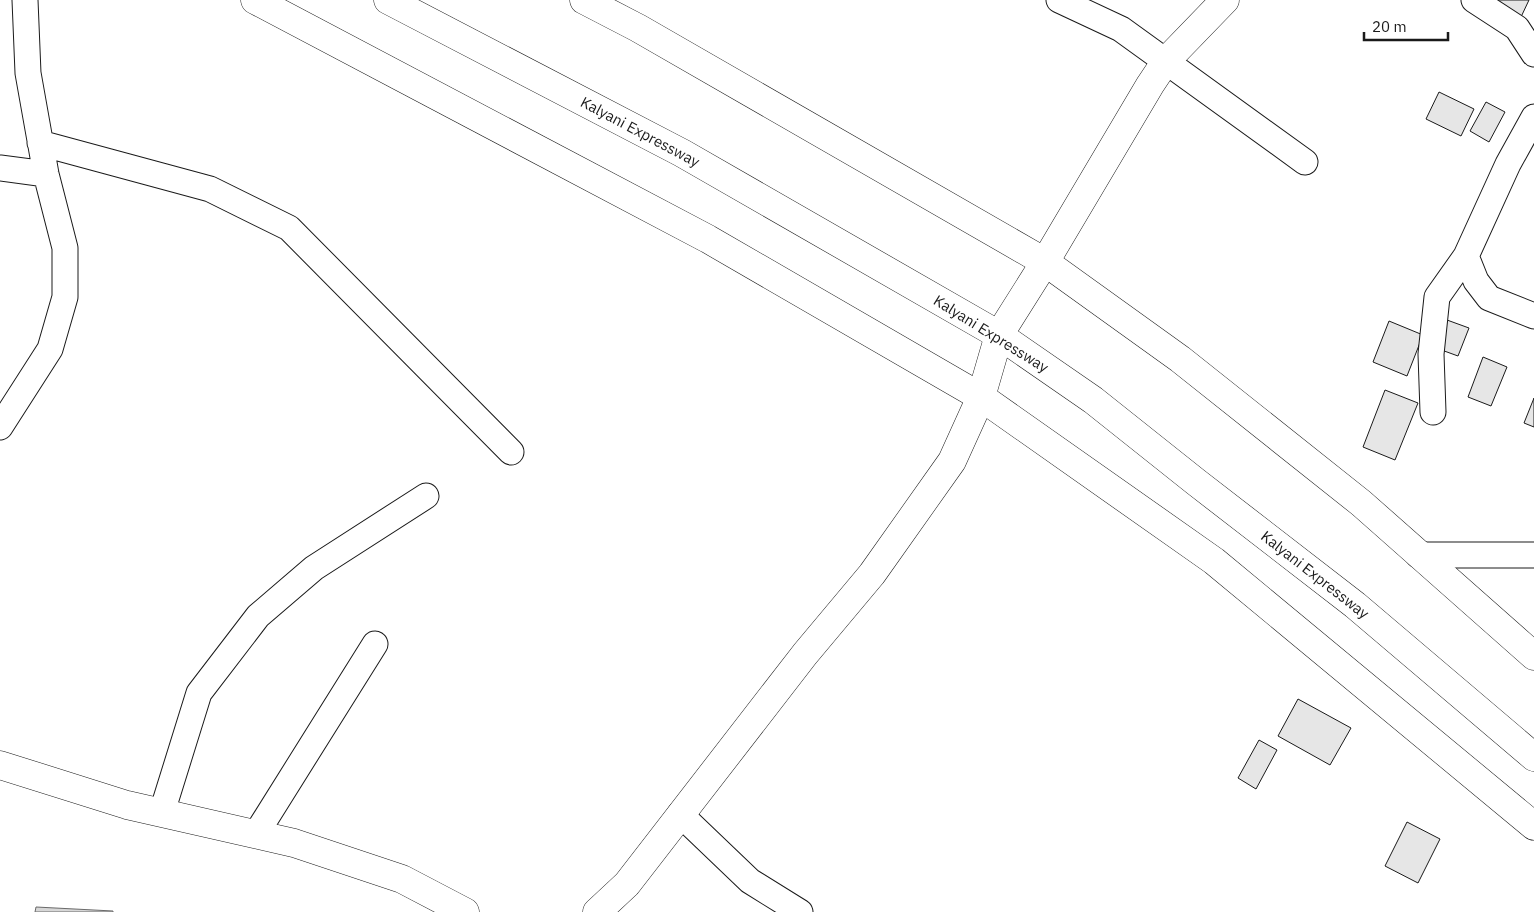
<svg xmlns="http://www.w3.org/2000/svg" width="1534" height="912" font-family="'IBM Plex Sans',sans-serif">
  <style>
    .water { fill: #d7d7d7; stroke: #6a6a6a }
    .building { fill: #e6e6e6; stroke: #1a1a1a }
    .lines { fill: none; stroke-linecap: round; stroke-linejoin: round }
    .street-casing { stroke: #1a1a1a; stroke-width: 27 }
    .secondary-casing { stroke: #1a1a1a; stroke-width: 29 }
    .highway-casing { stroke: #1a1a1a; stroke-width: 29 }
    .street { stroke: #fff; stroke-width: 25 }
    .secondary { stroke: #fff; stroke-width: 28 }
    .highway { stroke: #fff; stroke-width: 28 }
    .labels { text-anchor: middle; stroke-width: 4; stroke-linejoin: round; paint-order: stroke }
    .street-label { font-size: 15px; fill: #1a1a1a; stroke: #fff }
  </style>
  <rect width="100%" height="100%" fill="#fff"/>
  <path class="water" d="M36,907l77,4v1h-78z"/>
  <path class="building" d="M1487,0h42l-8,17z
    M1439,92l35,17 -13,27 -35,-17z
    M1486,102l19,10 -16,30 -19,-11z
    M1447,320l22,8 -11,28 -22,-8z
    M1389,321l34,14 -16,41 -34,-14z
    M1483,357l24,10 -16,39 -23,-9z
    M1385,390l33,13 -23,57 -32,-13z
    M1534,398v29l-10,-4z
    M1298,699l53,29 -21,37 -52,-29z
    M1259,740l18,10 -21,39 -18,-11z
    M1407,822l33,17 -22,44 -33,-17z"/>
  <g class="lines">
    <defs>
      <path id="street" d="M1059,0l62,29 184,133
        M1474,0l43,28 17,26
        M1534,117l-26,47 -42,92 10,25 13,17 45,18
        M40,143l170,46 79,39 222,224
        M0,168l46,6
        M1433,412l-2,-58 6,-57 29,-41
        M0,427l50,-78 15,-52v-49l-19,-74 -18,-101 -3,-73
        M1418,555h116
        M162,812l37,-119 59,-77 56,-48 112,-72
        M680,814l70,67 50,31
        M256,834l119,-190"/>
      <path id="secondary" d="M255,0l453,239 273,158 233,164 320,265
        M584,0l54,28 407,234 135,97 181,144 173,153
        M0,765l127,40 167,38 108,36 63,33
        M597,912l30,-28 178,-230 67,-80 80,-113 29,-64 18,-62 46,-73 105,-177 16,-24 59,-61"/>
      <path id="highway" d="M388,0l294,153 317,182 94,65 103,82 159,123 179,152"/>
    </defs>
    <use href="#street" class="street-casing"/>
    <use href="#secondary" class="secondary-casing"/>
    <use href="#highway" class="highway-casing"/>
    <use href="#street" class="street"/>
    <use href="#secondary" class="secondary"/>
    <use href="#highway" class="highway"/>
  </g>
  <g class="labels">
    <g class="street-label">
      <text transform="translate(640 132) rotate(28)" y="5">Kalyani Expressway</text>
      <text transform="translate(991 334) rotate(32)" y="5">Kalyani Expressway</text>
      <text transform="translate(1315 575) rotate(38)" y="5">Kalyani Expressway</text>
    </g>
  </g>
  <path d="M1364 32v8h84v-8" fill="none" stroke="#1a1a1a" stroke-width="2.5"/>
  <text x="1372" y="32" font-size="15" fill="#1a1a1a" stroke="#ffffff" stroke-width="4" paint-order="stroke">20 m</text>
</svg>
